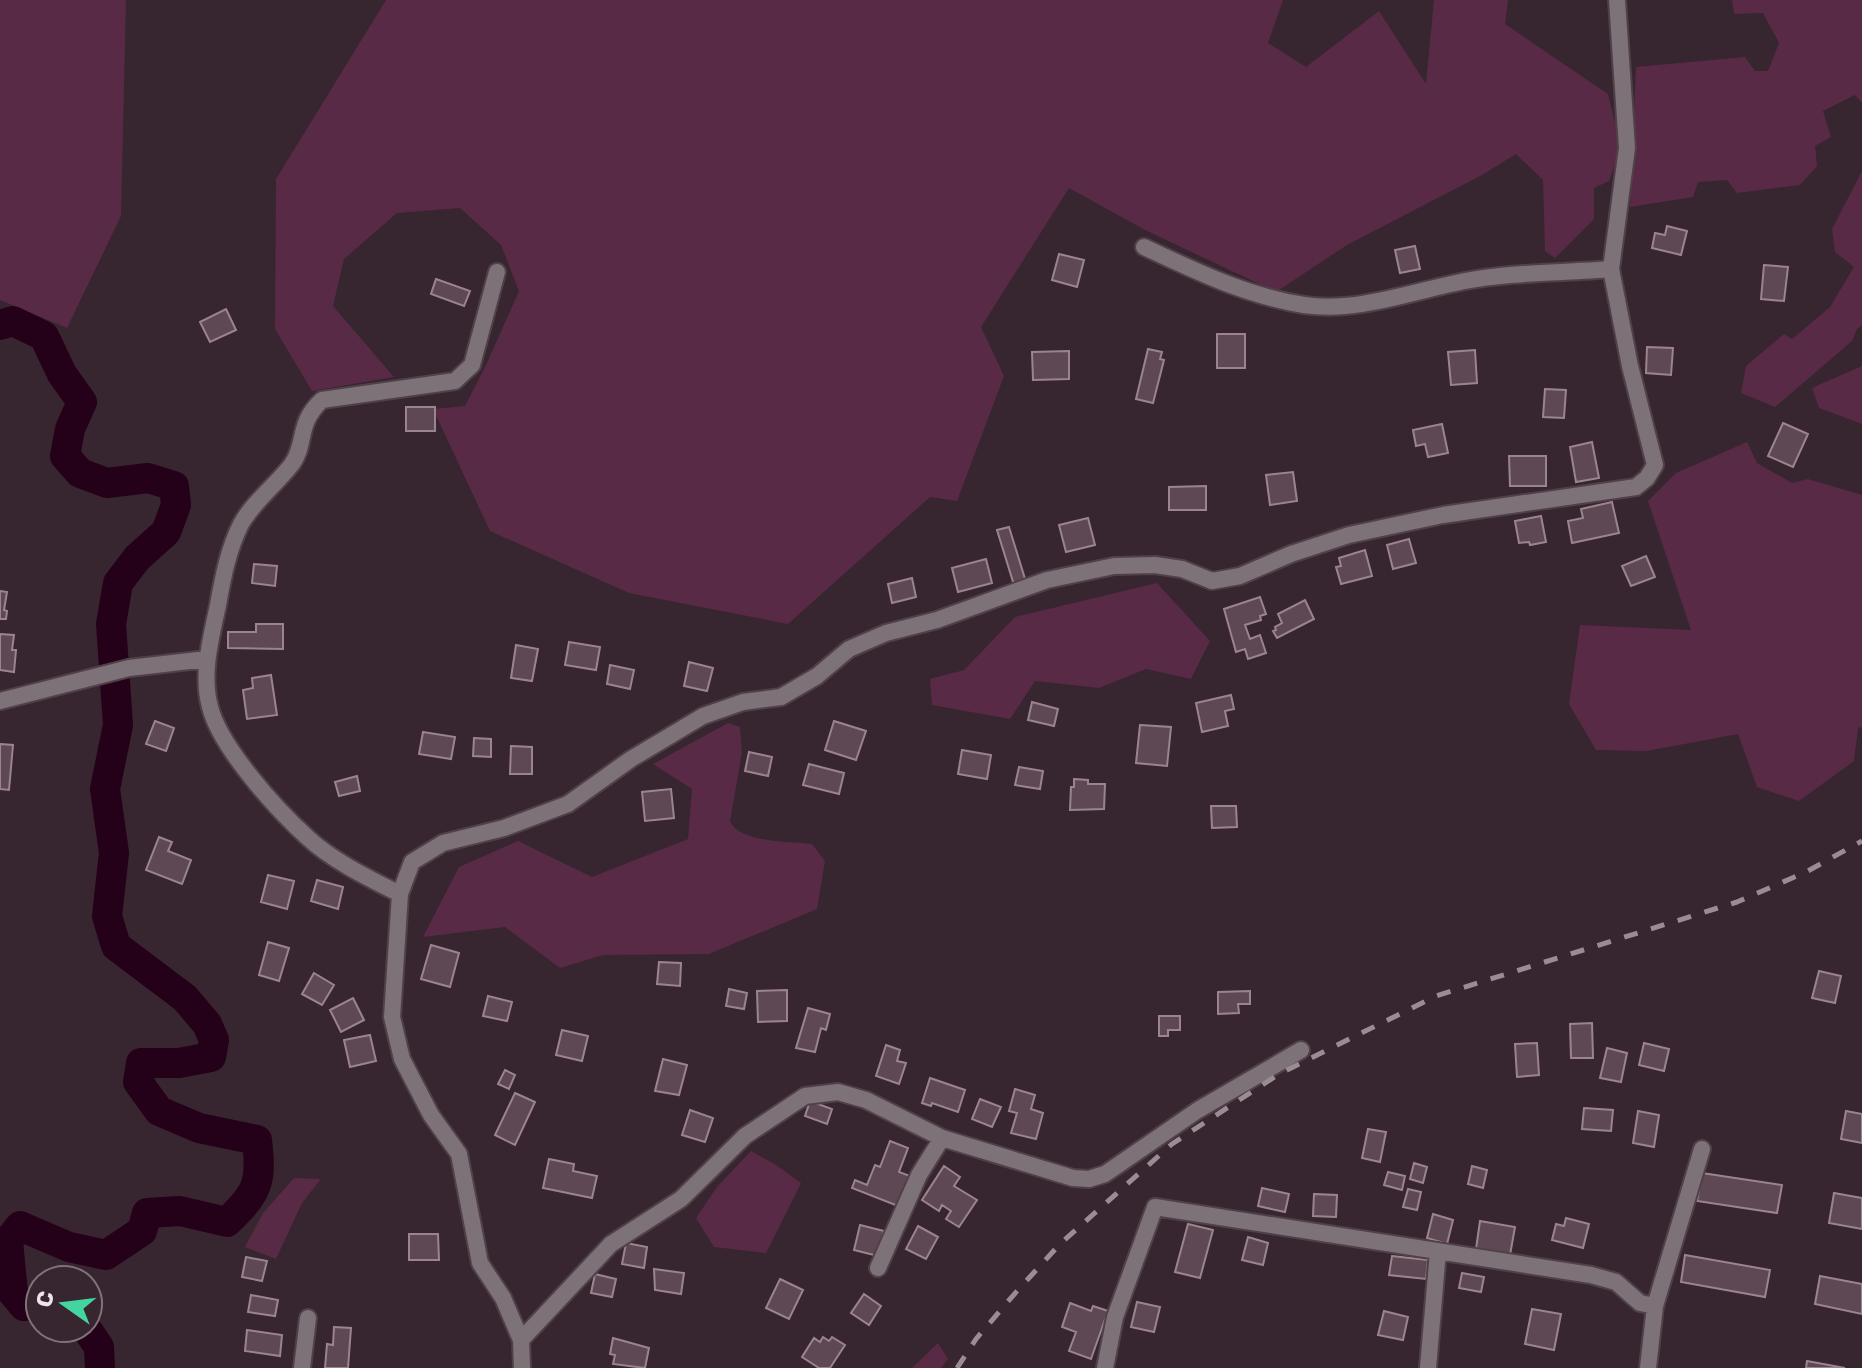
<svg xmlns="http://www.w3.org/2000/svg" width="1862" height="1368" font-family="Rubik,sans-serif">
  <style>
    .green { fill: #592a46 }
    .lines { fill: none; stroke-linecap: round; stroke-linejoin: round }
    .river { stroke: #250019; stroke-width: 30 }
    .building { fill: #5d4853; stroke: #9b8490; stroke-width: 2 }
    .minor-casing { stroke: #514049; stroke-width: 20 }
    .minor { stroke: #7c7277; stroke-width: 16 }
    .rail { stroke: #9b8c94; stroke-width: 5; stroke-dasharray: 14 14; stroke-linecap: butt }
  </style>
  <rect width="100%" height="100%" fill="#37252f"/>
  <path class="green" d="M0,0h126l-5,216 -54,112 -67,-28z
    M386,0h897l-15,43 38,24 73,-56 47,73 8,-84h74l-3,24 103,70 13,53 -12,34 -15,7v31l-39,39 -10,-7 -2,-71 -27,-26 -34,21 -135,70 -71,47 -131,-62 -76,-42 -88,139 23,49 -47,125 -27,-4 -142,127 -159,-31 -139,-62 -57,-122 32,-3 22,-43 32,-72 -18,-46 -41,-37 -63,5 -53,46 -11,47 61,71 -82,14 -37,-62 1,-150z
    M1732,0h130v103l-7,-8 -32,16 8,26 -16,9 2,20 -17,19 -63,8 -10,-13 -29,2 -5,15 -63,10 6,-140 109,-10 10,14h13l11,-28 -16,-30 -29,1z
    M1862,171v154l-5,4 -5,12 -77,66 -34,-14 5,-27 38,-32 8,5 38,-32 24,-40 -19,-15 -3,-23z
    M1862,366v58l-43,-16 -7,-20z
    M1747,442l10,21 35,20 16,-4 54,16v232l-4,1 -4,33 -55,40 -42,-14 -19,-53 -91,17 -51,-1 -27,-46 11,-79 111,5 -43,-129 28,-28z
    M1157,583l53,58 -19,38 -45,-10 -47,19 -64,-7 -25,38 -78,-14 -2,-26 34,-9 51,-53z
    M728,723l12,4 2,26 -12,68c9,22 60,20 82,23l13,17 -8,48 -108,45 -106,1 -43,13 -55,-41 -82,10 36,-70 59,-26 74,36 96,-38 4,-50 -39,-25z
    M751,1151l25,14 25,18 -35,70 -52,-6 -18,-29 21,-31z
    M294,1178l27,1 -19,24 -26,56 -31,-12 18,-34z
    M938,1343l10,16 -7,9h-29z"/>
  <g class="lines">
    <path class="river" d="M0,325l13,-4 31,15 18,38 20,28 -12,27 -5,27 15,17 27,10 41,-5 26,8 2,19 -10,27 -29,26 -19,25 -7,41 7,101 -13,64 9,64 -7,63 9,30 69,52 22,26 7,16 -3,17 -32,6h-38l-3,19 21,29 40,17 58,12c5,43 1,52 -30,82l-47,-11 -33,2 -5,18 -36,24 -37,-8 -49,-21 -12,15 5,52 11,13 16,-1
      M86,1328l13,19 1,21"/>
  </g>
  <path class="building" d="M1667,226l20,5 -6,24 -29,-7 3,-15 10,2z
    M1415,246l5,23 -20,4 -5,-23z
    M1059,254l25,6 -7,27 -25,-7z
    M1764,265l24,2 -4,34 -23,-2z
    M436,279l34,12 -6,15 -33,-12z
    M226,309l10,21 -26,12 -10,-20z
    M1217,334h28v34h-28z
    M1647,347l26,1 -2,27 -25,-2z
    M1148,349l14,3 -2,7 4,1 -11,43 -17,-4z
    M1475,350l2,33 -26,2 -3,-33z
    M1069,351v28l-36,1 -1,-28z
    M1545,389l21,1 -2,28 -21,-1z
    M406,407h29v24h-29z
    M1783,423l25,11 -15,33 -25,-11z
    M1442,424l6,29 -20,4 -3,-13 -9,2 -3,-16z
    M1592,442l7,36 -23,4 -6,-35z
    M1509,456h37v30h-36z
    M1293,472l4,29 -27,4 -4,-30z
    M1206,486v24h-37v-23z
    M1612,502l7,31 -47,10 -4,-22 15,-3 -2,-9z
    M1541,516l5,26 -16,3 -1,-3 -10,1 -4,-22z
    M1088,518l7,27 -29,7 -7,-27z
    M1009,527l17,55 -12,3 -17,-55z
    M1409,539l7,24 -23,6 -6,-24z
    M1365,550l7,26 -31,8 -5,-17 5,-1 -2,-8z
    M1646,556l9,21 -24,9 -9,-20z
    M986,559l6,24 -34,9 -6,-24z
    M254,564l23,2 -2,20 -23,-3z
    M912,578l4,19 -24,6 -4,-19z
    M0,591l7,1 -3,18 3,1 -1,8h-6z
    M1260,597l6,17 -6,2 1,4 -16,5 5,14 10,-4 6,18 -18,6 -3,-10 -9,3 -12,-43z
    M1305,600l9,19 -37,19 -4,-7 3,-1 -1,-3 7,-4 -4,-9z
    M256,624h27v25l-55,-1v-16h28z
    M0,634l14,1 -2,15h4l-2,22 -14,-2z
    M569,642l31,5 -4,23 -31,-5z
    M516,645l22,4 -6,32 -21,-3z
    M689,662l24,6 -6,23 -23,-5z
    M610,665l24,5 -4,19 -23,-5z
    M271,675l6,40 -30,4 -4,-29 10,-2 -1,-10z
    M1231,695l3,14 -9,2 3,15 -26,6 -6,-29z
    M1032,702l26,7 -4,17 -26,-6z
    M155,721l19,7 -8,23 -20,-7z
    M834,721l32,10 -10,29 -31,-10z
    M1140,725l31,2 -4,39 -31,-3z
    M423,732l32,5 -4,22 -32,-5z
    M474,738l17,1v18l-18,-1z
    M0,744l13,1 -4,45 -9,-1z
    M511,746l21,1v27h-22z
    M962,750l29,5 -4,24 -29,-5z
    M749,752l23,5 -4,19 -23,-5z
    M809,764l35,9 -5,21 -36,-9z
    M1019,767l24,4 -3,18 -25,-4z
    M357,776l3,15 -21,5 -4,-14z
    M1074,779l14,1v4h17l-1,25 -34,1 1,-23h3z
    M671,789l3,29 -29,3 -3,-29z
    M1211,806h25l1,21 -25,1z
    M159,837l13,5 -4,9 23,9 -9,24 -36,-14z
    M268,875l26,6 -7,28 -26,-7z
    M317,880l26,7 -5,22 -27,-8z
    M268,942l21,6 -10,33 -20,-6z
    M431,945l28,8 -9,34 -29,-8z
    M659,962l22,1 -1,23 -23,-2z
    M1819,971l22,5 -6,27 -23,-5z
    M314,973l20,12 -12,20 -20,-11z
    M729,989l18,4 -3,16 -18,-3z
    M787,990v31l-29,1 -1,-31z
    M1250,991v13h-12l1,9 -21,1v-22z
    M488,996l24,6 -5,19 -24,-5z
    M353,998l11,22 -23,12 -11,-22z
    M808,1008l22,6 -4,16 -5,-2 -6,24 -19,-4z
    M1159,1016h21v14h-12v6h-9z
    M1592,1023l1,35h-22l-1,-34z
    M562,1030l26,6 -6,25 -26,-6z
    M370,1035l6,26 -26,6 -6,-27z
    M1537,1043l2,32 -22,2 -2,-33z
    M1644,1043l25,6 -5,22 -25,-6z
    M886,1045l14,5 -3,11 9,2 -7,21 -23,-8z
    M1607,1048l20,5 -6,29 -21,-4z
    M663,1059l24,6 -8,30 -24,-4z
    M505,1070l10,5 -6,14 -11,-5z
    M930,1078l35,12 -7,22 -26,-9 -1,3 -9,-3z
    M1015,1089l20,6 -4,14 12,4 -7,26 -25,-6 6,-20 -8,-2z
    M515,1093l20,9 -20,43 -20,-10z
    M980,1099l21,8 -9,20 -20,-8z
    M810,1101l22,8 -5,15 -22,-8z
    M1584,1108l29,2 -2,21 -29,-2z
    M690,1110l23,8 -8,24 -23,-7z
    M1638,1111l21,4 -5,32 -21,-4z
    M1846,1111l16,3v29l-21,-4z
    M1368,1129l18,3 -6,30 -18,-4z
    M890,1141l18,7 -9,24 11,4 -12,30 -46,-18 3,-8 12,5 8,-20 5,2z
    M549,1159l25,5 -1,7 24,5 -5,22 -49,-10z
    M1414,1163l13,4 -4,16 -13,-4z
    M944,1166l16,11 -6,9 23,14 -18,27 -13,-8 5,-8 -9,-6 -3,6 -17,-11z
    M1472,1166l15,4 -4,18 -15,-4z
    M1388,1172l17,4 -3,14 -18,-5z
    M1702,1173l80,12 -5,28 -80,-12z
    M1262,1188l27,6 -4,18 -27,-6z
    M1408,1189l13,3 -4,18 -14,-3z
    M1834,1193l28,5v31l-33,-6z
    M1314,1194l23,1 -1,22 -23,-1z
    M1433,1214l20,6 -6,24 -20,-6z
    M1566,1218l23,6 -6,24 -31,-8 4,-16 8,2z
    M1480,1221l35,6 -5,28 -34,-6z
    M1188,1224l25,6 -13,48 -25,-6z
    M860,1225l24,6 -6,25 -24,-6z
    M918,1226l20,11 -12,22 -20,-10z
    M409,1234h29l1,26h-30z
    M1248,1237l20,6 -5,22 -21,-5z
    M626,1243l21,4 -3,21 -22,-4z
    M1685,1255l85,15 -5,27 -84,-15z
    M1392,1256l36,4 -2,19 -37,-4z
    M246,1257l21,4 -5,20 -20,-4z
    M654,1269l30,4 -3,21 -26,-4z
    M1462,1273l22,4 -3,15 -22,-4z
    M595,1274l21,5 -4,18 -21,-4z
    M1820,1276l42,8v30l-47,-10z
    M780,1279l23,11 -14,29 -23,-11z
    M864,1294l17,12 -12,19 -18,-12z
    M251,1295l27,5 -3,16 -27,-4z
    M1137,1302l23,5 -6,25 -23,-5z
    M1070,1303l21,8 2,-5 15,5 -17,48 -22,-8 7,-19 -14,-5z
    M1532,1309l29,5 -7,36 -29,-6z
    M1384,1311l24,6 -5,23 -25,-5z
    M334,1327l17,1 -3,40h-23l2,-24 6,1z
    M247,1330l35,5 -2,21 -35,-5z
    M823,1337l6,4 3,-4 13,8 -15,23h-11l-17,-11 12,-19 6,4z
    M613,1338l36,10 -4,20 -32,-4 2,-9 -5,-1z
    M1807,1361l38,7h-39z"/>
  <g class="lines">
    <defs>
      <path id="minor" d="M1144,247c51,24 103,49 160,58 53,8 109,-14 161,-24 48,-9 98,-8 146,-12
        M0,701l129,-33 78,-9
        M400,894c-30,-15 -69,-34 -93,-57 -31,-28 -87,-90 -97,-130 -9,-33 1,-69 8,-102 5,-28 10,-55 23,-81 12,-22 35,-39 51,-60 15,-21 4,-40 30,-64l133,-19 17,-16 25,-93
        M878,1268l41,-93 23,-37
        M521,1340l90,-96 70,-45 64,-63 60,-40 33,-4 28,8 76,38 131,40 16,1 16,-5 93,-64 103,-60
        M302,1368l6,-50
        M522,1368l-1,-28 -18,-42 -23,-35 -21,-109 -28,-39 -29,-56 -10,-42 8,-123 12,-32 31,-19 61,-15 64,-24 63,-45 72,-43 40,-14 38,-5 36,-21 32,-27 37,-16 51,-13 110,-40 67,-14 41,-1 27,4 30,12 28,-5 51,-22 58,-19 94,-20 193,-28 11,-9 8,-13 -25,-99 -19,-97 16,-121 -10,-148
        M1105,1368l10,-51 40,-110 436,68 25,7 24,21 15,3
        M1428,1368l10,-117
        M1648,1368l7,-62 47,-157"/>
    </defs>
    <use href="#minor" class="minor-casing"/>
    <use href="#minor" class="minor"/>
    <path class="rail" d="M957,1368l19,-29 41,-48 43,-47 112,-100 107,-70 157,-78 301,-94 69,-30 56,-31"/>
  </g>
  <g transform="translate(64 1304) rotate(284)"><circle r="38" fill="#37252f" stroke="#81717a" stroke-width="2"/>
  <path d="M0-6L14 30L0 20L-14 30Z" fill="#44d49f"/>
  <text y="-12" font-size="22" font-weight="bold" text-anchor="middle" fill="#f0e3ea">С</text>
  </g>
</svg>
